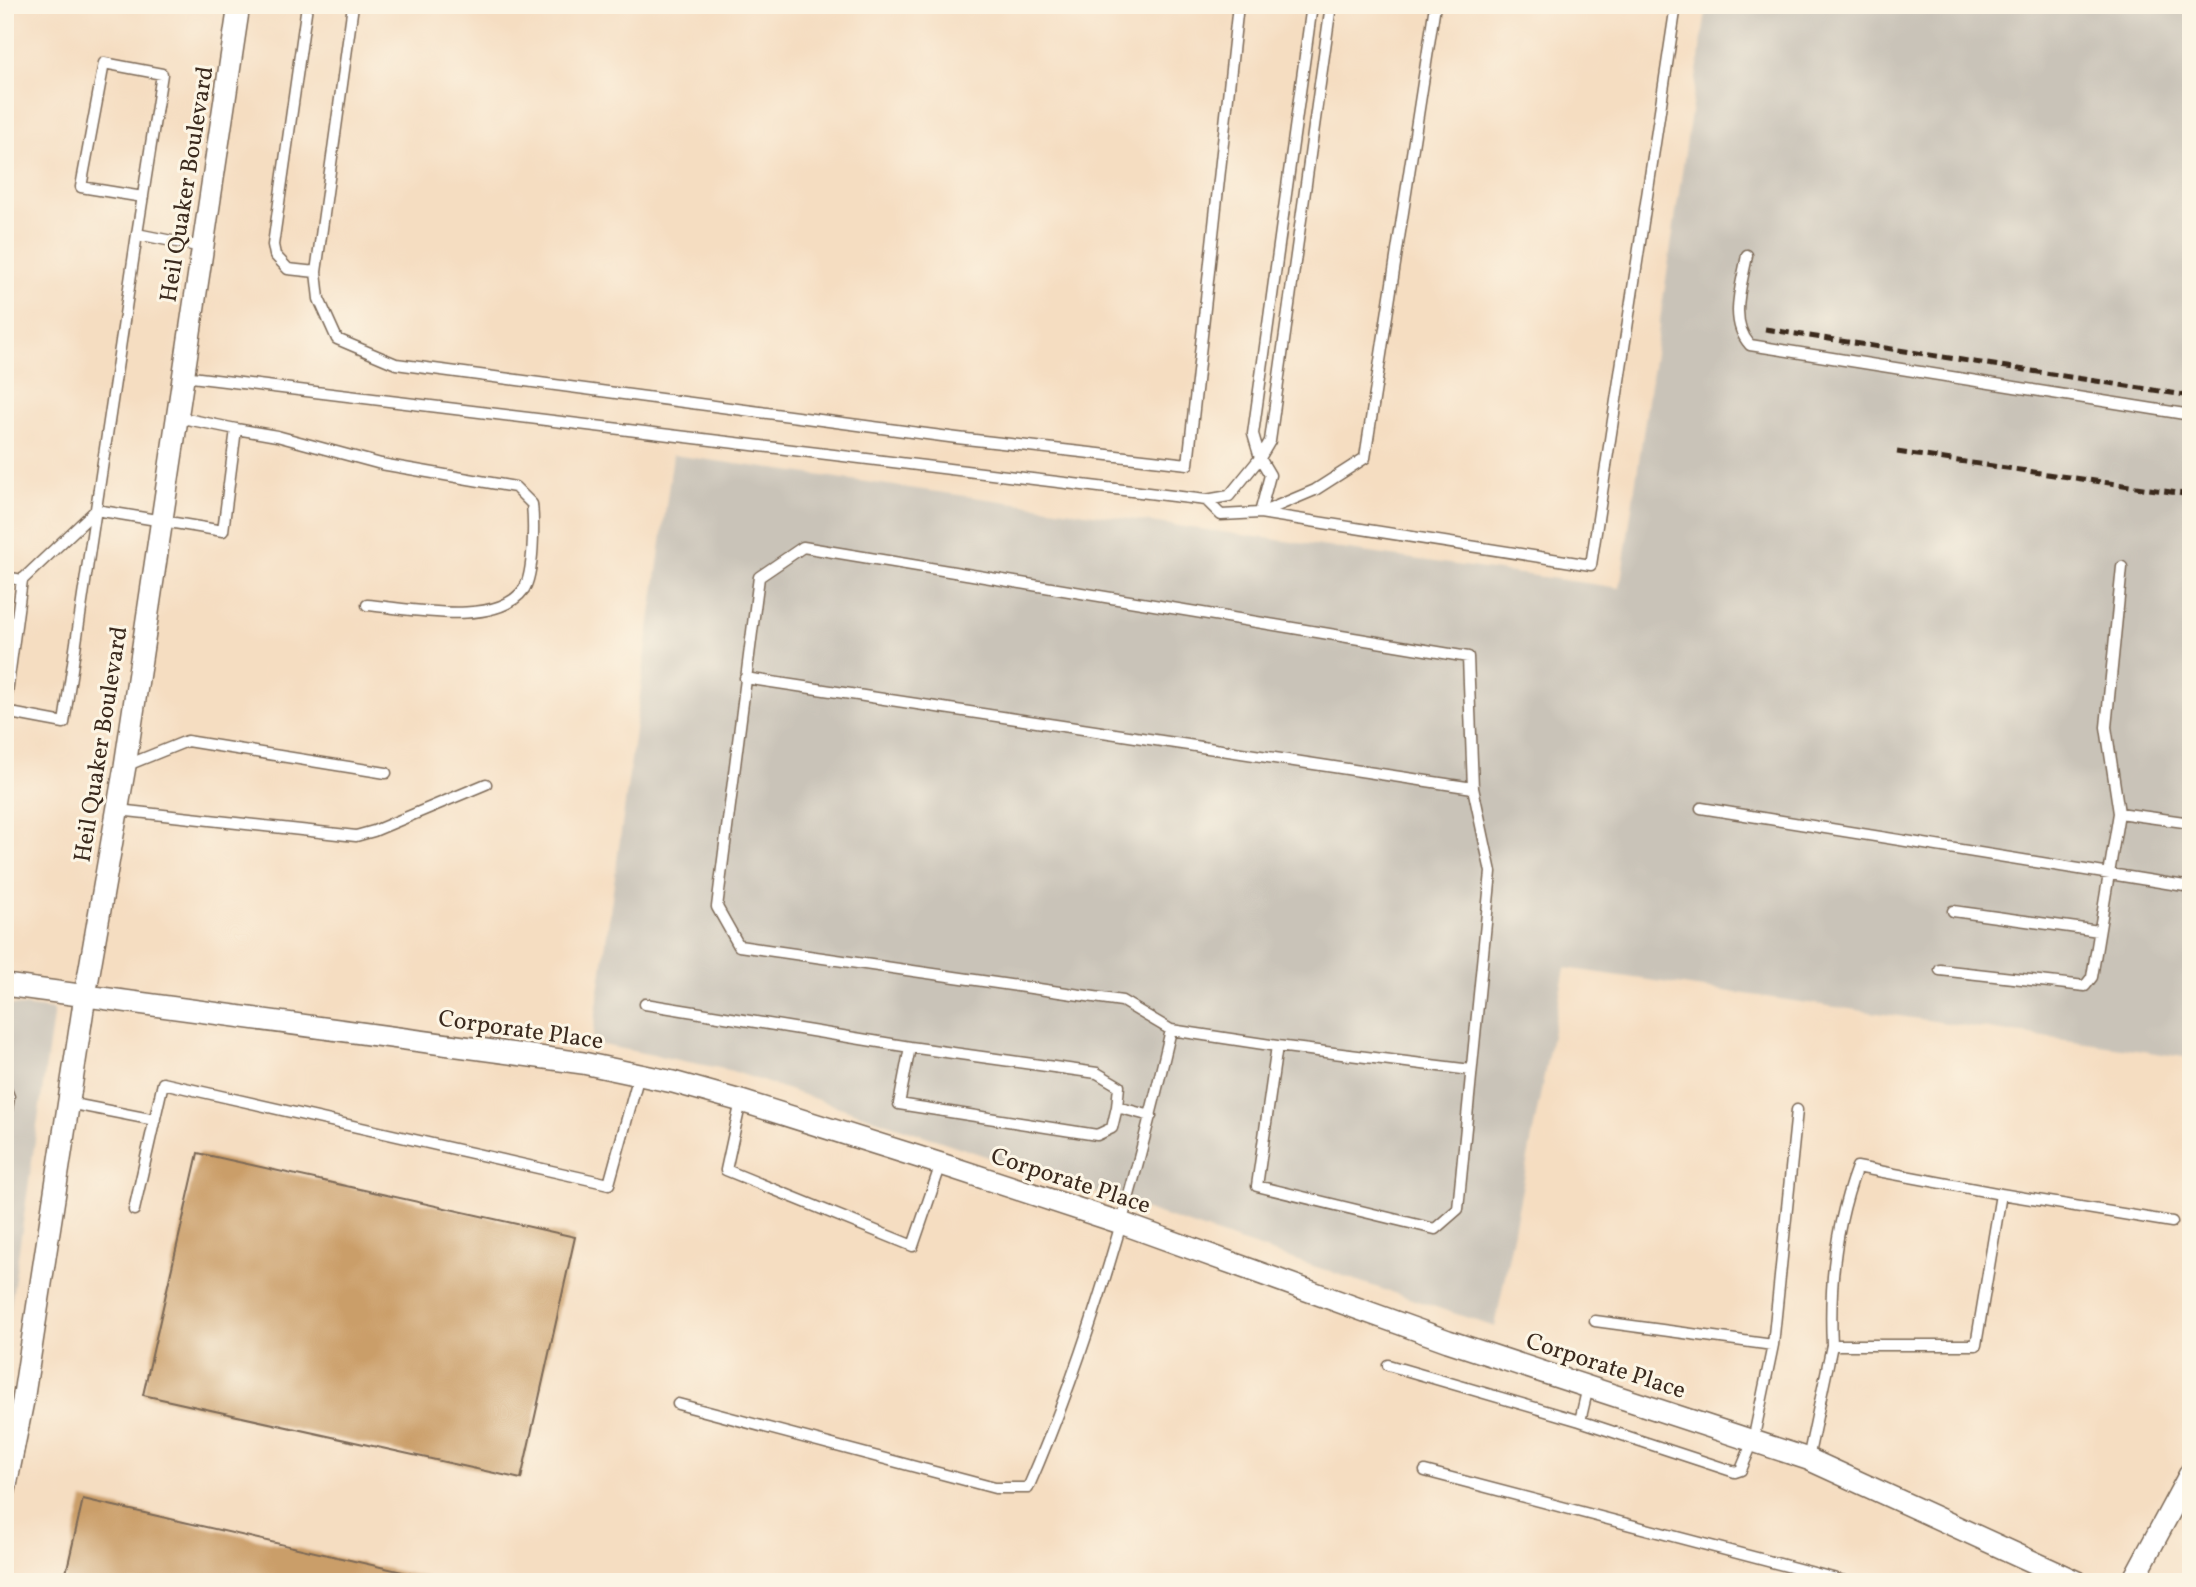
<svg xmlns="http://www.w3.org/2000/svg" width="2196" height="1587" font-family="Vollkorn,serif">
  <style>
    .industrial { fill: #c9c3b8 }
    .building { fill: #ca9e69 }
    .lines { fill: none; stroke-linecap: round; stroke-linejoin: round }
    .lane-casing { stroke: #7c6957; stroke-width: 13 }
    .street-casing { stroke: #7c6957; stroke-width: 24 }
    .lane { stroke: #fff; stroke-width: 10 }
    .street { stroke: #fff; stroke-width: 21 }
    .rail { stroke: #3b2a1e; stroke-width: 5; stroke-dasharray: 10 5; stroke-linecap: butt }
    .labels { text-anchor: middle; stroke-width: 6; stroke-linejoin: round; paint-order: stroke }
    .street-label { font-size: 24px; fill: #3b2a1e; stroke: #fcf5e5 }
  </style>
  <rect width="100%" height="100%" fill="#fcf5e5"/>
  <filter id="ink" filterUnits="userSpaceOnUse"><feTurbulence type="fractalNoise" baseFrequency=".0143" numOctaves="2"/><feDisplacementMap in="SourceGraphic" scale="14" xChannelSelector="R" yChannelSelector="G"/><feConvolveMatrix kernelMatrix="1 2 1 2 8 2 1 2 1" color-interpolation-filters="sRGB"/></filter>
  <filter id="wash" filterUnits="userSpaceOnUse"><feTurbulence type="fractalNoise" baseFrequency=".00686" numOctaves="4" result="noise"/><feDisplacementMap in="SourceGraphic" scale="28" xChannelSelector="R" yChannelSelector="G"/><feGaussianBlur stdDeviation="1.57" result="paint"/><feColorMatrix in="noise" values="0 0 0 0 0 0 0 0 0 0 0 0 0 0 0 0 0 1.4 0 .05"/><feComposite in="paint" operator="in"/></filter>
  <g filter="url(#wash)">
    <rect width="100%" height="100%" fill="#f5ddc1"/>
    <path class="industrial" d="M1707,5h484v1053l-626,-90 -70,359 -766,-257 -137,-27 81,-588 947,133z
      M5,1004l49,6 -49,336z"/>
    <g id="blocks">
      <path class="building" d="M198,1153l377,84 -54,242 -378,-84z
        M83,1499l359,82v1h-378z"/>
    </g>
  </g>
  <g filter="url(#ink)">
    <use href="#blocks" fill-opacity="0" stroke="#7c6957" stroke-width="2"/>
    <g class="lines">
      <defs>
        <path id="lane" d="M307,5l-34,240 2,10 13,14 28,3
          M353,5l-37,267 3,27 18,40 59,25 561,74 231,26 50,-459
          M137,234l25,-160 -58,-11 -23,124 62,10
          M1747,255c-5,30 -19,65 3,90l441,70
          M183,376l1023,124 23,-4 31,-38 10,-17 61,-436
          M236,429l41,7 104,28 134,23 17,17c2,19 2,69 -8,85 -27,39 -117,19 -157,16
          M1206,500l15,15 39,-2 331,52 85,-560
          M1263,512l52,-22 50,-32 70,-453
          M1260,513l10,-38 -10,-17 -7,-24 59,-429
          M5,577l17,3 74,-70 127,21 13,-102 -59,-12
          M745,678l728,110
          M5,708l17,-128
          M5,712l59,11 73,-489 65,13
          M125,766l62,-25 199,32
          M1701,808l490,79
          M118,810l238,26 18,-5 112,-47
          M2119,813l72,10
          M1953,911l146,20
          M1940,970l145,16 7,-9 27,-164 -13,-86 16,-160
          M645,1004l265,43 -11,57 198,31 15,-7 5,-21 34,9
          M1277,1046l194,24
          M910,1047l187,26 22,13 -2,21
          M5,1087l4,10 -4,24
          M741,1101l-15,69 187,76 28,-82
          M68,1103l87,17
          M134,1210l29,-127 446,101 30,-109
          M1595,1321l178,24
          M1832,1345c-3,-60 4,-122 25,-178l144,27
          M1388,1365l192,56
          M1588,1387l-8,34 155,51 6,-2 12,-29 20,-96 24,-235
          M678,1404l317,84h33c63,-144 107,-305 143,-458l-49,-29 -383,-55 -22,-39 42,-330 44,-30 665,110 5,131 18,84 -33,337 -23,20 -178,-43 20,-140 -106,-16
          M1808,1459l24,-114h144l25,-151 171,28
          M1425,1471l423,111"/>
        <path id="street" d="M5,985l578,78 90,19 68,19 200,63 180,59 327,118 360,118 269,123
          M5,1490l18,-89 62,-405 40,-230 114,-761
          M2132,1582l59,-110"/>
      </defs>
      <use href="#lane" class="lane-casing"/>
      <use href="#street" class="street-casing"/>
      <use href="#lane" class="lane"/>
      <use href="#street" class="street"/>
      <path class="rail" d="M1765,329l426,67
        M1897,452l294,43"/>
    </g>
  </g>
  <g class="labels">
    <g class="street-label">
      <text transform="translate(186 184) rotate(-81)" y="8">Heil Quaker Boulevard</text>
      <text transform="translate(100 744) rotate(-81)" y="8">Heil Quaker Boulevard</text>
      <text transform="translate(521 1029) rotate(8)" y="8">Corporate Place</text>
      <text transform="translate(1071 1180) rotate(18)" y="8">Corporate Place</text>
      <text transform="translate(1606 1365) rotate(18)" y="8">Corporate Place</text>
    </g>
  </g>
  <rect width="2196" height="1587" fill="none" stroke="#fcf5e5" stroke-width="28"/>
</svg>
